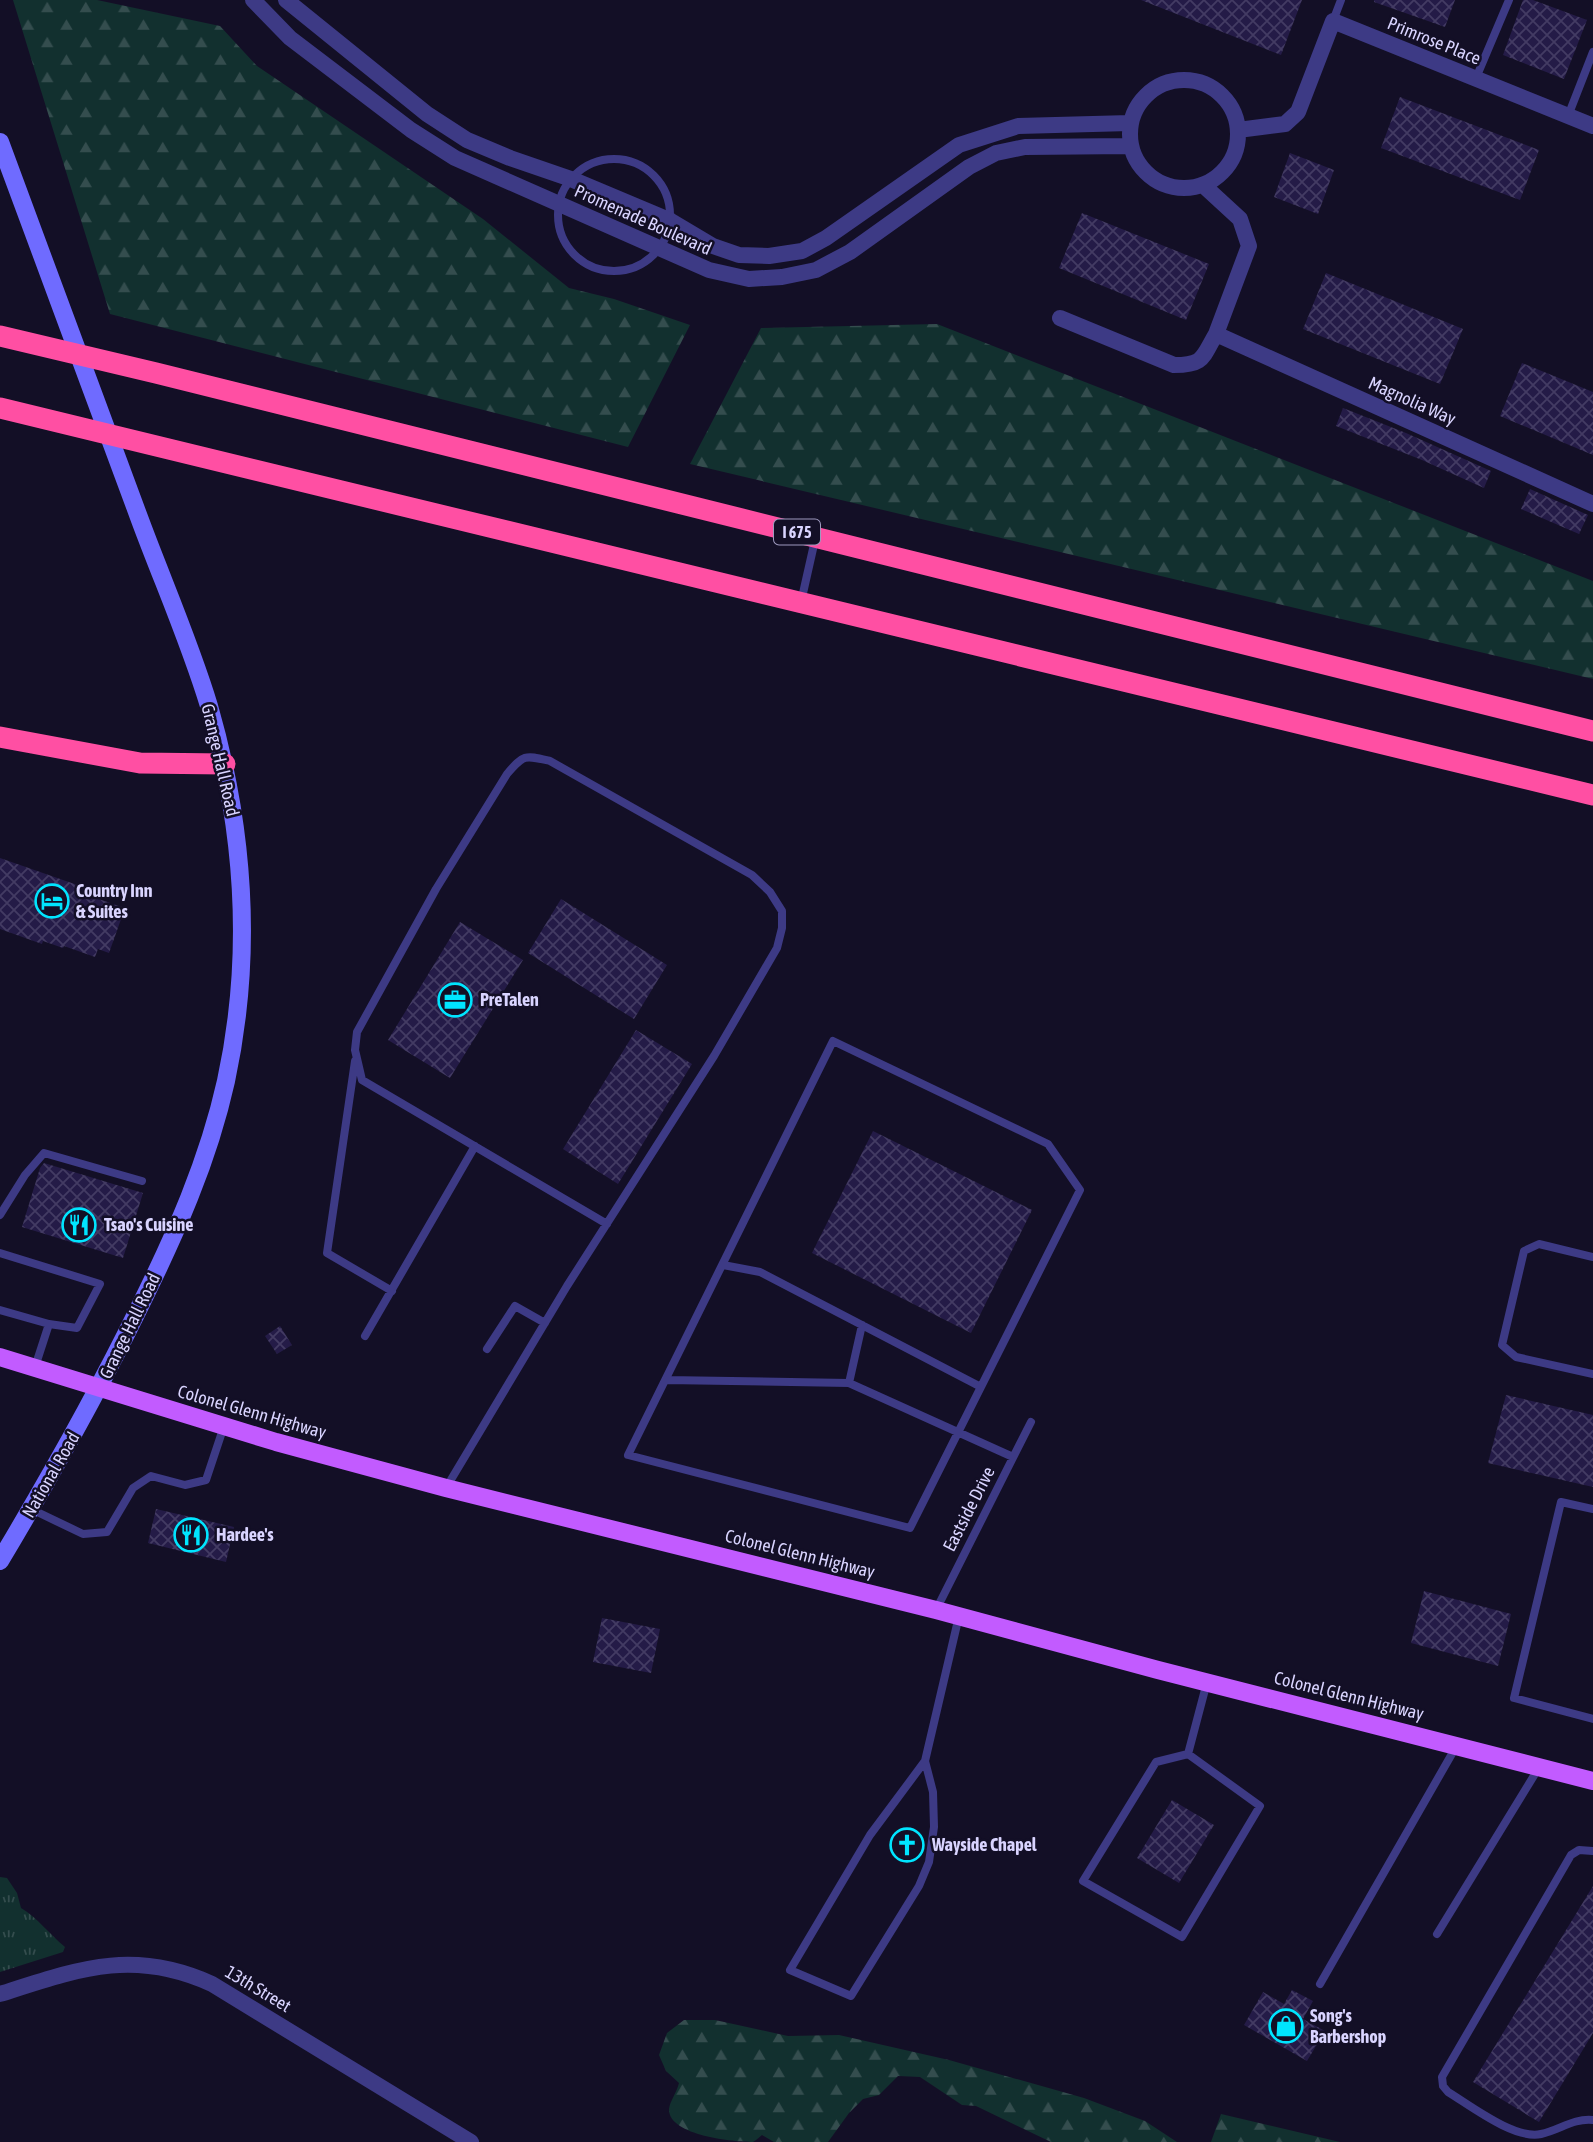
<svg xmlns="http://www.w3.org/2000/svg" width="1593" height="2142" font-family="'Asap Condensed',sans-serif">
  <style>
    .forest { fill: url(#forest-firs) }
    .park { fill: url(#park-tufts) }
    .building { fill: url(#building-cross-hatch) }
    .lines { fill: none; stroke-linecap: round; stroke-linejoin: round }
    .service { stroke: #3d3a85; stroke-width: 8 }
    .minor { stroke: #3d3a85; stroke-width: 16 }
    .secondary { stroke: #6f6bff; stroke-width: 18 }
    .primary { stroke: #c25bff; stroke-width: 18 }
    .motorway { stroke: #ff4fa3; stroke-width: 21 }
    .labels { text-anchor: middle; stroke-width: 5; stroke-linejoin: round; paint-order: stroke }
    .shield { fill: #130f26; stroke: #9e99be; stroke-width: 2 }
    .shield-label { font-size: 16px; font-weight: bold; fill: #d9d4ff }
    .street-label { font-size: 18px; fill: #d9d4ff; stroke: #130f26 }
    .poi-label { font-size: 18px; font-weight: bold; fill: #d9d4ff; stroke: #130f26; text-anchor: start }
  </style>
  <defs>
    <pattern id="forest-firs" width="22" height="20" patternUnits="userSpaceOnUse" patternTransform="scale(1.75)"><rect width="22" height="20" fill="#12302f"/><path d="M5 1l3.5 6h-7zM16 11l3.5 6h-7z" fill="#344d4e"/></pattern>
    <pattern id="park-tufts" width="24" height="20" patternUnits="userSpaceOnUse" patternTransform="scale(1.75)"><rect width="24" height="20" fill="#12302f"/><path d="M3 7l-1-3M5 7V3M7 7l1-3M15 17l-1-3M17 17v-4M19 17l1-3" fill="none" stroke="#344d4e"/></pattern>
    <pattern id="building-cross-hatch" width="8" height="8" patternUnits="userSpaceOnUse" patternTransform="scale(1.75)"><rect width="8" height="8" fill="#241b47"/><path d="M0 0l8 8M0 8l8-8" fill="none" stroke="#433b63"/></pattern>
  </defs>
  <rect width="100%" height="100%" fill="#130f26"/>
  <path class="forest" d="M13,0h84l123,26 37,40 226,153 86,69 45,11 76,26 -62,122 -518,-133z
    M937,324l656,257v98l-903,-215 71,-136z
    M684,2020h31l73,16 51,-1 110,25 135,38 61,23 32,21h-126l-75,-36 -14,-1 -42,-28 -22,-1 -19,19 -16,4 -14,14 -21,29h-54l-12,-7c-3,2 -5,5 -9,7 -18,0 -85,-6 -84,-33 1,-8 8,-17 10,-26l-13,-12 -7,-16 8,-22z
    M1221,2114l119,28h-129z"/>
  <path class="park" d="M0,1877l7,1 10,15 4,15c17,10 28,26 44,39l-2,5 -63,20z"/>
  <path class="building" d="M1141,0h161l-21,55z
    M1374,0h81l-10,27 -71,-25z
    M1523,0h10l54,20 -23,59 -61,-24z
    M1400,97l139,53 -19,50 -139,-52z
    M1290,153l44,17 -16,44 -44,-17z
    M1082,213l127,51 -23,56 -127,-52z
    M1326,273l137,56 -23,55 -137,-55z
    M1522,363l71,29v63l-93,-39z
    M1343,408l63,25 85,38 -7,17 -62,-28 -86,-34z
    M1530,489l58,26 -9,19 -58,-25z
    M0,858l86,30 -2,6 41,14 -16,45 -11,-4 -3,8 -31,-11 -1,2 -20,-7 -1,3 -42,-15z
    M561,899l106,66 -33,54 -106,-66z
    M460,922l63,38 -73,118 -62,-38z
    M636,1030l56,34 -74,120 -55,-35z
    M873,1131l159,79 -61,123 -159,-80z
    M44,1163l99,30 -20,65 -101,-31 18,-59z
    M280,1326l12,19 -15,9 -12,-18z
    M1506,1395l87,20v72l-105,-24z
    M156,1509l78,18 -8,35 -78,-19z
    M1424,1591l87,23 -13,52 -87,-23z
    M602,1618l58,11 -9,44 -58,-11z
    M1172,1800l42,25 -35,58 -42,-25z
    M1593,1886v147l-54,89 -66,-40z
    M1292,1990l21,11 -10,18 22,12 -18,30 -63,-36 19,-33 21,12z"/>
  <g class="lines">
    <path class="service" d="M1333,21l8,-21
      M1476,78l33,-78
      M1568,116l25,-64
      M558 215a56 56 0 1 1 112 0a56 56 0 1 1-112 0Z
      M801,602l14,-62
      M833,1041l215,103 32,46 -170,338 -282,-73z
      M355,1061l-28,192 65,38
      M0,1215l25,-40 19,-22 98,28
      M0,1253l100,31 -23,44 -28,-4 -14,43
      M1593,1257l-54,-13 -15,7 -22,94 14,12 77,17
      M723,1265l37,7 221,115
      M0,1310l49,14
      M365,1336l110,-190
      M487,1349l28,-43 30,17
      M666,1380l183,3 164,74
      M849,1383l13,-58
      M446,1488l121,-202 147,-230 63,-108 5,-20v-17l-12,-19 -18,-17 -202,-114c-25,-6 -26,-7 -43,13l-71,115 -79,143 -2,18 7,30 245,144
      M31,1509l52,25 24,-2 26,-44 18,-12 34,9 21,-5 18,-54
      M1593,1509l-32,-7 -47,196 79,21
      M936,1610l95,-188
      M1188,1754l-32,8 -73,119 99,56 78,-131 -72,-52 19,-72
      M925,1761l8,31 1,35 -5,35 -10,24 -68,110 -61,-26 80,-135 55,-74 34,-145
      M1593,1851l-14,-1 -8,5 -129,222 1,9 5,6c23,14 67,48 93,42 19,-4 32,-16 52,-14
      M1437,1934l101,-165
      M1320,1984l137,-239"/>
    <path class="minor" d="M253,0l37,38 121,92 44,28 254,112 40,9 33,-2 34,-7 34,-18 119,-85 27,-14 29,-6 105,-1
      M286,0l141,114 40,26 43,18 61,21 100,42 42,25 26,9 30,1 33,-5 24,-13 133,-93 59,-19 112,-3
      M1130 134a54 54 0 1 1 108 0a54 54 0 1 1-108 0Z
      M1238,130l47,-6 13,-12 35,-91 260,105
      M1203,185l37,34 9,27 -33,88 377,170
      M1060,318l114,47c30,0 28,-7 42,-31
      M0,1994c78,-25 133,-46 212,-10l259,158"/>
    <path class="secondary" d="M0,142c46,126 94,252 140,378 23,62 50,123 69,186 35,122 44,250 17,375 -18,81 -51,154 -87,227 -43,88 -89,169 -139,253"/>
    <path class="primary" d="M0,1357l276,85 170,46 490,122 222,60 435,111"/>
    <path class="motorway" d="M0,336l156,37 1437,358
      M0,408l1593,387
      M0,737l140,26 85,1"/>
  </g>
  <defs>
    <symbol id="hotel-ring" viewBox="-11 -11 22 22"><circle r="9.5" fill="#130f26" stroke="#00e5ff" stroke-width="1.5"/><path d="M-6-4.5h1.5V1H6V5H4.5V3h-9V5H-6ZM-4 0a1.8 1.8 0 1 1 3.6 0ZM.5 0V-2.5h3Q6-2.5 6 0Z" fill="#00e5ff"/></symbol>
    <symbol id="office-ring" viewBox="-11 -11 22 22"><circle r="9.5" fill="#130f26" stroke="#00e5ff" stroke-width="1.5"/><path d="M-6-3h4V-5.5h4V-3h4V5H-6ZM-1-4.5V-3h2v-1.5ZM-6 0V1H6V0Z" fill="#00e5ff"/></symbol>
    <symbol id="restaurant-ring" viewBox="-11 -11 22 22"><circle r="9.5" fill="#130f26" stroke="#00e5ff" stroke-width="1.5"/><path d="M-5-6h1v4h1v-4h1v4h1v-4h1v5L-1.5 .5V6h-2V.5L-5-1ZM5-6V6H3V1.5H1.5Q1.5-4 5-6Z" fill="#00e5ff"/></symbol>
    <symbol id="church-ring" viewBox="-11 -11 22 22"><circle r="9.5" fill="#130f26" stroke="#00e5ff" stroke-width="1.5"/><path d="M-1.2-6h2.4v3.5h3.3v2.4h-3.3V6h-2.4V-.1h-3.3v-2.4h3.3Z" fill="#00e5ff"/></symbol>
    <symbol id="shop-ring" viewBox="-11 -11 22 22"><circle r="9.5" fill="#130f26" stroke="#00e5ff" stroke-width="1.5"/><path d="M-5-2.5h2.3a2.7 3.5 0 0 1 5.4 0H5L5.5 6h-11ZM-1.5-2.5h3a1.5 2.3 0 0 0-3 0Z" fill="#00e5ff"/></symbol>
  </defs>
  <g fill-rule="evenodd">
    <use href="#hotel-ring" x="33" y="882" width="38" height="38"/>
    <use href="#office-ring" x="436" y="981" width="38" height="38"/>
    <use href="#restaurant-ring" x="60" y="1206" width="38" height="38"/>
    <use href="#restaurant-ring" x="172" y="1516" width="38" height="38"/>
    <use href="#church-ring" x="888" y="1826" width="38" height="38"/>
    <use href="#shop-ring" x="1267" y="2007" width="38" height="38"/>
  </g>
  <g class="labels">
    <rect class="shield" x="774" y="519.5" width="46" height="25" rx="5"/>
    <g class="shield-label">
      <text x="797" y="538">I 675</text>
    </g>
    <g class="street-label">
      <text transform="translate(1434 41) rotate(22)" y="6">Primrose Place</text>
      <text transform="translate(643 220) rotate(24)" y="6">Promenade Boulevard</text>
      <text transform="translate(1412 401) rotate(24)" y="6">Magnolia Way</text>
      <text transform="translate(220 760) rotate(77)" y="6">Grange Hall Road</text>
      <text transform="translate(130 1326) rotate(-64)" y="6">Grange Hall Road</text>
      <text transform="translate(252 1412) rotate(16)" y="6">Colonel Glenn Highway</text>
      <text transform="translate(51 1475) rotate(-60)" y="6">National Road</text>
      <text transform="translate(969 1509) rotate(-63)" y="6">Eastside Drive</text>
      <text transform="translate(800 1554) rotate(14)" y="6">Colonel Glenn Highway</text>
      <text transform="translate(1349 1696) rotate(14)" y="6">Colonel Glenn Highway</text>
      <text transform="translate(258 1989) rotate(31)" y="6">13th Street</text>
    </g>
    <g class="poi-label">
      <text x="76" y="897">Country Inn<tspan x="76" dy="21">&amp; Suites</tspan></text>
      <text x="480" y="1006">PreTalen</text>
      <text x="104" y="1231">Tsao's Cuisine</text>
      <text x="216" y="1541">Hardee's</text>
      <text x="932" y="1851">Wayside Chapel</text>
      <text x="1310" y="2022">Song's<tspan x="1310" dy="21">Barbershop</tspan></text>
    </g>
  </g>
</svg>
